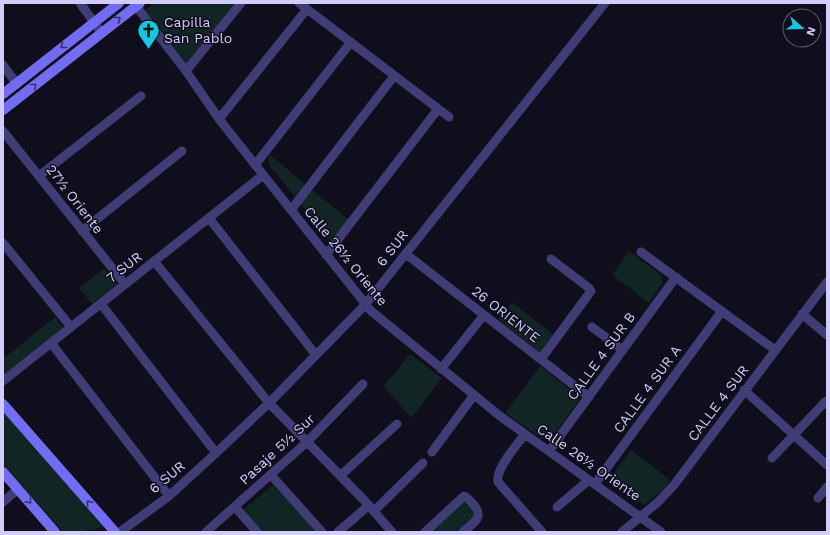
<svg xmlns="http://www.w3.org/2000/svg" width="830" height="535" font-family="'Work Sans',sans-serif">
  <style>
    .green { fill: #112524 }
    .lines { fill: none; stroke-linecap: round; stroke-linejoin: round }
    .street { stroke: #3f3c76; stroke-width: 9 }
    .secondary { stroke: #716cf1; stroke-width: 10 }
    .oneway { stroke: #373371 }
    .labels { text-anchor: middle; stroke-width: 3; stroke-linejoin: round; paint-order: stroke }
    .poi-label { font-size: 14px; fill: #d2ccfa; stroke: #100d1c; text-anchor: start }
    .street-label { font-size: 14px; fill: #d2ccfa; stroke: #100d1c }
  </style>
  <rect width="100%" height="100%" fill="#100d1c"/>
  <path class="green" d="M154,3h83l-50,61 -42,-54z
    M270,155l79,65 -18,22 -61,-76 -2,-6z
    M629,251l32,24 2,7 -14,21 -37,-28z
    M104,268l13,17 -25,19 -13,-16z
    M512,302l42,33 -14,18 -42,-34z
    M55,317l10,13 -62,47v-18z
    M410,354l32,24 -31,40 -27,-32z
    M540,366l38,30 1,5 -31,41 -43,-29z
    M3,411l101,116 -25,5h-16l-60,-68z
    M631,450l39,30 -6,9 -20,16 -35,-25z
    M273,485l44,47h-55l-19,-22z
    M466,496l14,17 -20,19h-32z"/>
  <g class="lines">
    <path class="street" d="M80,3l21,29
      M299,3l150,114
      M136,6l50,65 33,48 152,192 129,105 161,116
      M3,65l13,18
      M186,71l55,-68
      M219,119l88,-110
      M3,131l122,153
      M255,165l96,-123
      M39,176l102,-80
      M291,210l103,-134
      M209,218l107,137
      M82,231l100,-80
      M3,243l68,84
      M641,252l134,98
      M406,254l183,143
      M326,255l112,-146
      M154,261l115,142 94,96 29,33
      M101,304l115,149
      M802,314l25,21
      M592,327l31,23
      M51,343l118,153
      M541,359l50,-68 -2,-3 -38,-29
      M441,369l43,-54
      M3,381l260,-206
      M744,390l83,75
      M525,434c-8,11 -30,35 -27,48l44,50
      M549,451l127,-174
      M432,452l42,-57
      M772,458l54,-57
      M271,475l51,57
      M340,476l57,-52
      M595,484l127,-173
      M818,498l9,-11
      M3,502l15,-13
      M235,507l22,25
      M557,507l32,-27
      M374,511l49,-48
      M120,532l49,-36 47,-43 53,-50 96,-98 240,-302
      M206,532l101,-90 56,-58
      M338,532l31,-27
      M425,532l39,-36c4,1 6,5 9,8 12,14 1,18 -10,28
      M622,532l36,-30 16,-17 153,-203"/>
    <path class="secondary" d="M3,94l116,-91
      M3,110l137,-107
      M3,404l112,128
      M3,472l52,60"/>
  </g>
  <defs><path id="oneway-chevron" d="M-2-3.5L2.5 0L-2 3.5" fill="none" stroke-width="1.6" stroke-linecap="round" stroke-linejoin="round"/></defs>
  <g class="oneway">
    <use href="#oneway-chevron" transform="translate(118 19) rotate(-37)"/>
    <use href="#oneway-chevron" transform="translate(63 46) rotate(142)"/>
    <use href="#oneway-chevron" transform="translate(34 86) rotate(-39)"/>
    <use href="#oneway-chevron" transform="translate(29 501) rotate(49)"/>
    <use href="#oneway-chevron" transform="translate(89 503) rotate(-131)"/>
  </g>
  <defs>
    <symbol id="church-pin" viewBox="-11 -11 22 30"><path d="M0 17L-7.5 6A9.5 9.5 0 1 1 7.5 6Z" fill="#15c7de" stroke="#100d1c"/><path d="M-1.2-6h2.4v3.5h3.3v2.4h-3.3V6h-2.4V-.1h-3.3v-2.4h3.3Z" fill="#111"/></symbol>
  </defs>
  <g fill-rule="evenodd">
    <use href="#church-pin" x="136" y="18" width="25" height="34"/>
  </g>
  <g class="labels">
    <g class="poi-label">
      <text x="164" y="27">Capilla<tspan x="164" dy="16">San Pablo</tspan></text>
    </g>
    <g class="street-label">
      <text transform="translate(75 199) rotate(52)" y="5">27½ Oriente</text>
      <text transform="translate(392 248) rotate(-52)" y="5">6 SUR</text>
      <text transform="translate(346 256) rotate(51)" y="5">Calle 26½ Oriente</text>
      <text transform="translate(124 267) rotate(-38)" y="5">7 SUR</text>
      <text transform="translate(506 314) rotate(38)" y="5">26 ORIENTE</text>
      <text transform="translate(601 356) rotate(-54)" y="5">CALLE 4 SUR B</text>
      <text transform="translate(647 389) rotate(-54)" y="5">CALLE 4 SUR A</text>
      <text transform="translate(718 403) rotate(-53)" y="5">CALLE 4 SUR</text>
      <text transform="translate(277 449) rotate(-43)" y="5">Pasaje 5½ Sur</text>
      <text transform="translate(589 462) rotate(35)" y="5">Calle 26½ Oriente</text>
      <text transform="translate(167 477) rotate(-40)" y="5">6 SUR</text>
    </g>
  </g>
  <rect width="830" height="535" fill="none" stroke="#d2ccfa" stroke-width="8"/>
  <g transform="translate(802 28) rotate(110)"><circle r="19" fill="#100d1c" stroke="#5e5975"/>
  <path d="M0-3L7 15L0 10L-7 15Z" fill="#15c7de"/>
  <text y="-6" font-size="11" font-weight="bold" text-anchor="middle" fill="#d2ccfa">N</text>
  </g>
</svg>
